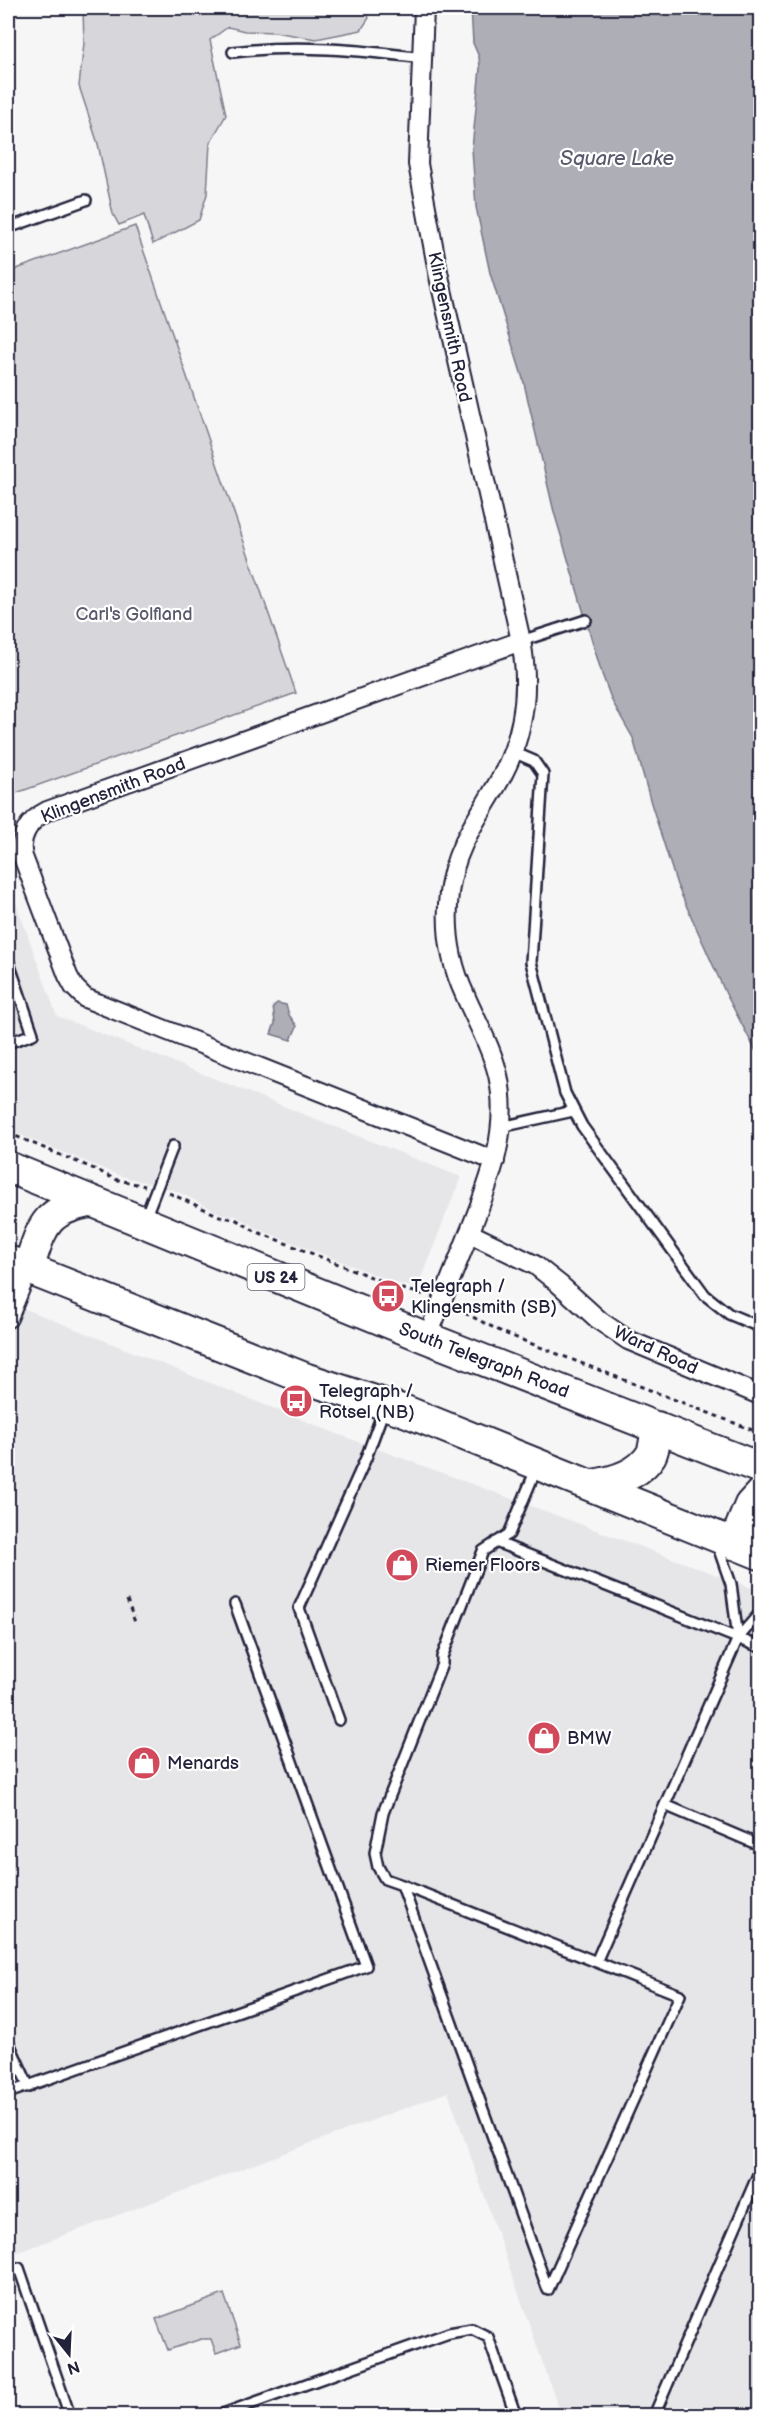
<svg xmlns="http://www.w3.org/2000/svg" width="768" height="2423" font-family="'Balsamiq Sans',sans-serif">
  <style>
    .built { fill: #e6e6e9 }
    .green { fill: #d7d7db; stroke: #7c7c8b; stroke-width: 1.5 }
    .water { fill: #aeaeb7; stroke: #767685; stroke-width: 1.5 }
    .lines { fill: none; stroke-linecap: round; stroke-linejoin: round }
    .service-casing { stroke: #22223b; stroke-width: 14 }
    .minor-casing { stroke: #22223b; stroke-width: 22 }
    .trunk-casing { stroke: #22223b; stroke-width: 34 }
    .path { stroke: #22223b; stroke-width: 3; stroke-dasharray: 4.5 4.5; stroke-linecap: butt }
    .service { stroke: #fff; stroke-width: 9 }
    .minor { stroke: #fff; stroke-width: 18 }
    .trunk { stroke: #fff; stroke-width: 30 }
    .labels { text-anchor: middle; stroke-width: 4.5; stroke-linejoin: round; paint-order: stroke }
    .shield { fill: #fff; stroke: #646476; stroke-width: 1.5 }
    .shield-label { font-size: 16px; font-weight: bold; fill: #22223b }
    .street-label { font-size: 18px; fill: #22223b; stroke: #fff }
    .park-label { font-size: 18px; fill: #58586b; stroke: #fff }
    .poi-label { font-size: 18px; fill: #22223b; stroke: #fff; text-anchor: start }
    .water-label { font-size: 20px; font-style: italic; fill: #5a5a6d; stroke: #fff }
  </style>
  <rect width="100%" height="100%" fill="#f6f6f7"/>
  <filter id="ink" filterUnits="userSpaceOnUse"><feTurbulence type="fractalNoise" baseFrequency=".0167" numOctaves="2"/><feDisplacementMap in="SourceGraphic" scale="12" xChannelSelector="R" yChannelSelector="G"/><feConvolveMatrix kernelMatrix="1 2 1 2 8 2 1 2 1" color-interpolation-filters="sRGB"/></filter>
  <g filter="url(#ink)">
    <path class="built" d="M8,881l49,135 404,161 -44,111 -18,-4 -141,-55 -22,-13 -14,-2 -48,-24 -53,-14 -113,-46z
      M8,1302l332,133 420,156v824h-199l-113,-323 -440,164z"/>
    <path class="green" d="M83,8h283l3,10 -8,12 -45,9 -41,-7 -30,-1 -17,-4 -18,13 16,75 -16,28 -3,51 -8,26 -46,24 -9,-29 -25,10 -6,-11 -15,-70 -19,-58 5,-43z
      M135,226l161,467 -288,103v-524z
      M224,2294l17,50 -25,9 -5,-14h-10l-33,11 -12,-31z"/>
    <path class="water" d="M471,8h289v1051l-34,-65 -49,-109 -26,-82 -18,-65 -21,-37 -10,-27 -48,-162 -31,-133 -33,-106 -14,-66 -4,-58 8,-81 -1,-11 -6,-14z
      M277,1003l9,2 3,10 8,11 -6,14 -20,-6 4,-11 -2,-16z"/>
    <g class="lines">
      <defs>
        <path id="service" d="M233,52c64,-8 126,-2 190,6
          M8,228l78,-28
          M521,641l65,-21
          M513,752l21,9 9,13 -12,188 34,131 17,33 123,169 24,19 31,13
          M8,960l25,74 -25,9
          M501,1127l72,-16
          M145,1218l28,-72
          M496,1542l264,105
          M717,1544l14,40 7,54
          M339,1720l-40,-112 67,-150 18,-49
          M665,1805l87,37h8
          M402,1885l146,405 132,-295 -278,-110 -17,-6 -7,-12 -3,-14 8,-40 59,-149v-7l41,-106 26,-17 28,-67
          M596,1962l142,-324 22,-25
          M8,2041l21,46
          M8,2093l358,-127 -131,-362
          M8,2273l11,-5 51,148
          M217,2416l232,-83 23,-4 16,8 28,79
          M666,2416l-10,-5 104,-241"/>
        <path id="minor" d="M424,8l-6,156 20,108 83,369c9,47 4,90 -18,133 -22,41 -48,70 -54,119 -4,35 1,70 16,102 11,26 26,51 33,80 13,59 -11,113 -32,166 -13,33 -26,65 -39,97
          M495,1161l-410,-163 -11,-11 -6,-11 -45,-119c-5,-20 6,-37 24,-46l474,-170
          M469,1233l66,32 24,19 41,37 28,19 132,55
          M8,1318l20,-49"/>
        <path id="trunk" d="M8,1167l419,171 333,130
          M8,1261l299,118 98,32 355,143
          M28,1269c14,-41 15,-59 62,-67
          M592,1485c21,-3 47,-10 59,-30 4,-7 4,-20 6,-28
          M734,1544l16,-39 10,-11"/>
      </defs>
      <use href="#service" class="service-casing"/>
      <use href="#minor" class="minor-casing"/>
      <use href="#trunk" class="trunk-casing"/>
      <path class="path" d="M8,1133l91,38 15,8 31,7
        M169,1193l53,24 13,2 20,12 144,57 27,7
        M457,1309l47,24 256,100
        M127,1600l9,25"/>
      <use href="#service" class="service"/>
      <use href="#minor" class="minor"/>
      <use href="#trunk" class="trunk"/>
    </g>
  </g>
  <defs>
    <symbol id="bus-disc" viewBox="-11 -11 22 22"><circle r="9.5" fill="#d1495b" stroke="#fff"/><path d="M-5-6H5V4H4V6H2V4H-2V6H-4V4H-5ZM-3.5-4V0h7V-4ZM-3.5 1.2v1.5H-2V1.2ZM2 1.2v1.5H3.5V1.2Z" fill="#fff"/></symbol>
    <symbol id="shop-disc" viewBox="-11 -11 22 22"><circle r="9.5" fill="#d1495b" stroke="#fff"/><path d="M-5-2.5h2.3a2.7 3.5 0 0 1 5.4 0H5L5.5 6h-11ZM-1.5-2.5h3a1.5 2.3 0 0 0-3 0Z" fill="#fff"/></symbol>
  </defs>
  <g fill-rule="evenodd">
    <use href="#bus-disc" x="369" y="1277" width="38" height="38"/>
    <use href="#bus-disc" x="277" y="1382" width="38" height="38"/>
    <use href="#shop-disc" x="383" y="1546" width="38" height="38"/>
    <use href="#shop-disc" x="525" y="1719" width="38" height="38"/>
    <use href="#shop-disc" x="125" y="1744" width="38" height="38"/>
  </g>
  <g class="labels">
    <rect class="shield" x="247.5" y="1264" width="57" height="26" rx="4.5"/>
    <g class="shield-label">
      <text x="276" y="1283">US 24</text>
    </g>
    <g class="street-label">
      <text transform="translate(450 327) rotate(78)" y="6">Klingensmith Road</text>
      <text transform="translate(113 790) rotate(-21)" y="6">Klingensmith Road</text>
      <text transform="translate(656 1350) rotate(25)" y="6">Ward Road</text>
      <text transform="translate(484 1360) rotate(21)" y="6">South Telegraph Road</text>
    </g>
    <g class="park-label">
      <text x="134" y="620">Carl's Golfland</text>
    </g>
    <g class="poi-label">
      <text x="411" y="1292">Telegraph /<tspan x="411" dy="21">Klingensmith (SB)</tspan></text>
      <text x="319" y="1397">Telegraph /<tspan x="319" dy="21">Rotsel (NB)</tspan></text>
      <text x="425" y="1571">Riemer Floors</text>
      <text x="567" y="1744">BMW</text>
      <text x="167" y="1769">Menards</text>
    </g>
    <g class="water-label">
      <text x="617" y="165">Square Lake</text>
    </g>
  </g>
  <rect width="768" height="2423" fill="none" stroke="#fff" stroke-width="30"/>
  <rect x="15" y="15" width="738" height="2393" fill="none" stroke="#22223b" stroke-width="2" filter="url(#ink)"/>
  <g transform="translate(69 2354) rotate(162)" stroke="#ffffff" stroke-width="4.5" paint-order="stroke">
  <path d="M0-4.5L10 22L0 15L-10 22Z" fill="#22223b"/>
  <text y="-9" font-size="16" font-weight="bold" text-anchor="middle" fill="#22223b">N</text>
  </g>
</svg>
